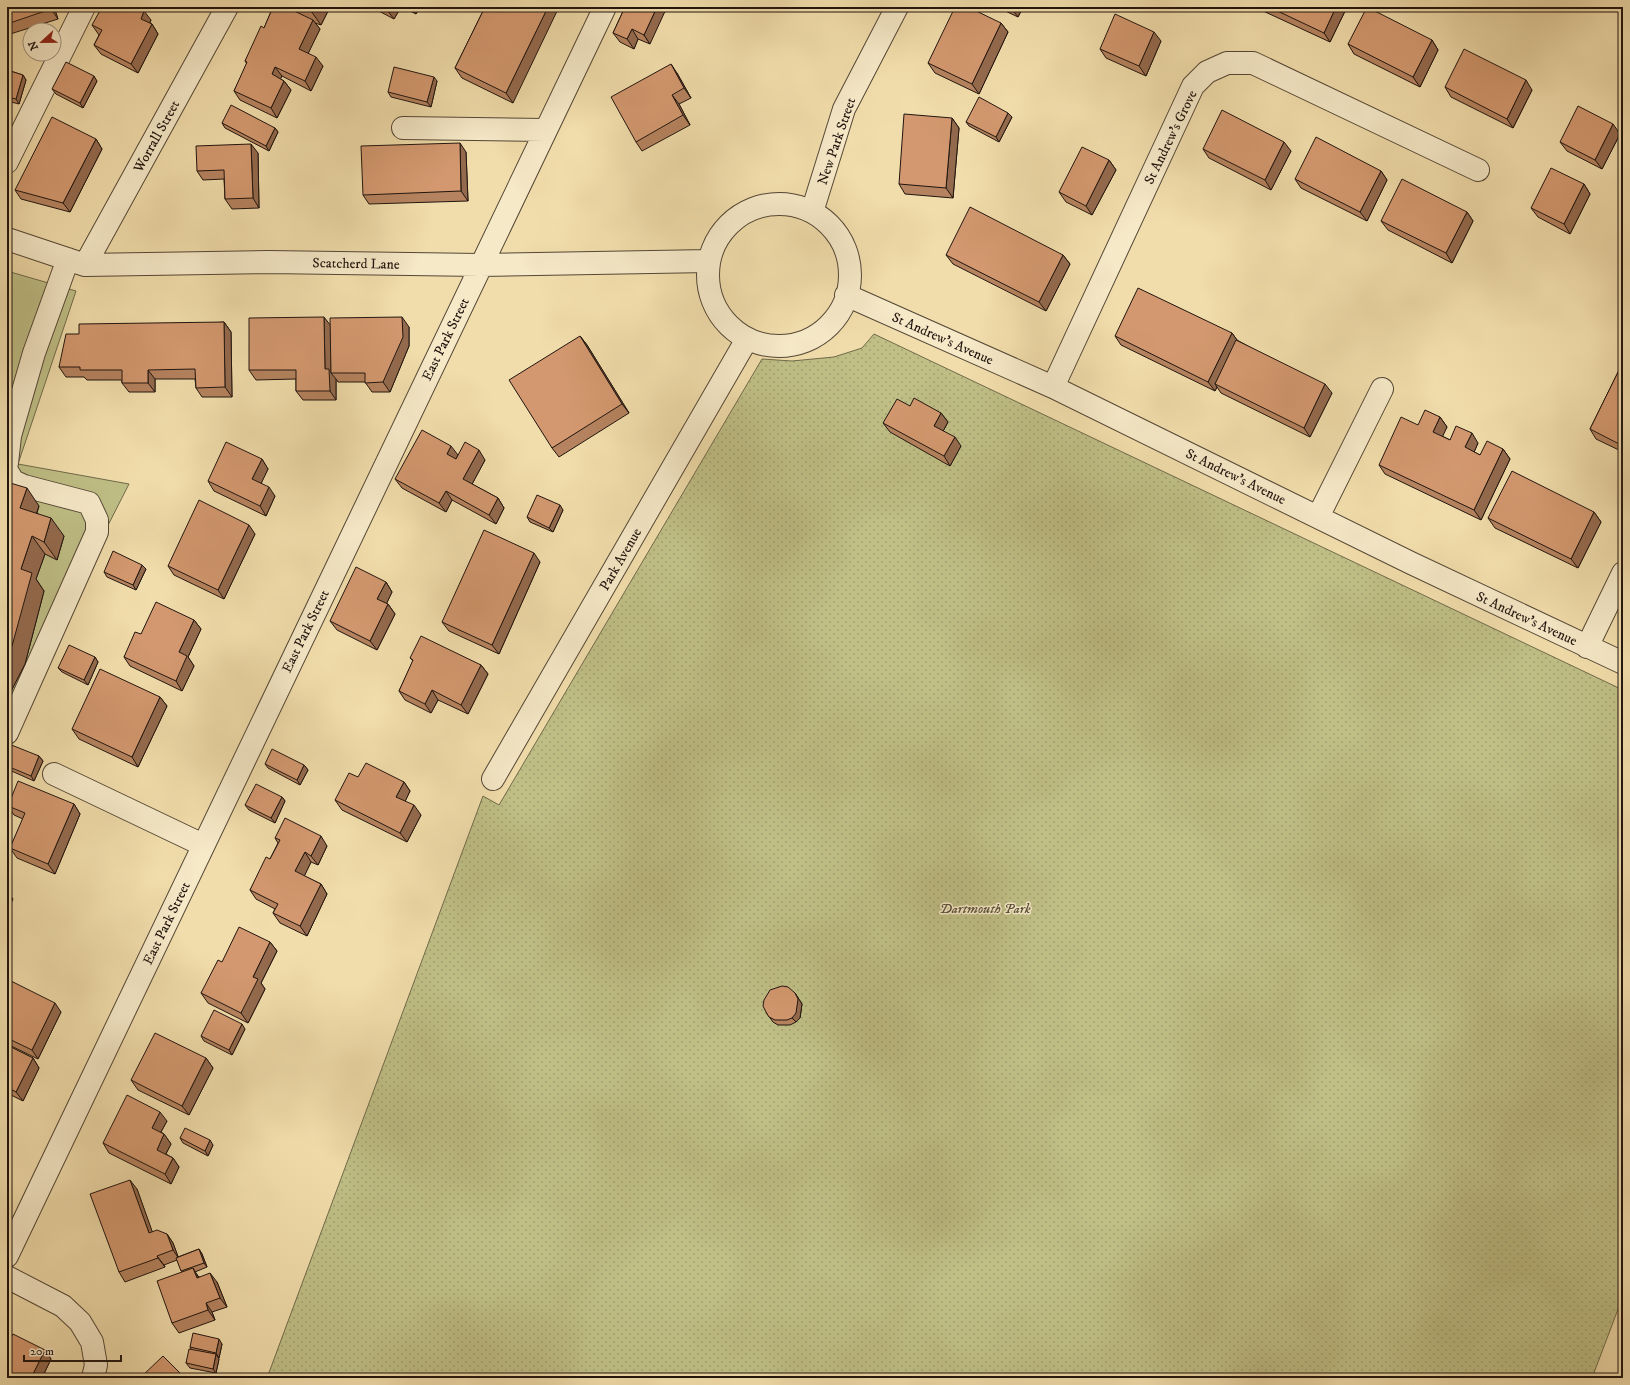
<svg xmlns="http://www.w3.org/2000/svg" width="1630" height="1385" font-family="'IM FELL DW Pica',serif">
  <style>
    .grass { fill: #bfbf86; stroke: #706a4a }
    .park { fill: url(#park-dots); stroke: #706a4a }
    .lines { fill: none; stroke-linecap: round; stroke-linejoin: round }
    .minor-casing { stroke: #544736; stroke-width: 24 }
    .minor { stroke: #f6e9c8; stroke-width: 22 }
    .wall { fill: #b5835f; stroke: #20150f }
    .shaded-wall { fill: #946a4e; stroke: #20150f }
    .building { fill: #d3986f; stroke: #20150f }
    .labels { text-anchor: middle; stroke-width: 3; stroke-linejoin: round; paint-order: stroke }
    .street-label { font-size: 14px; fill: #20150f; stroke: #f6e9c8 }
    .park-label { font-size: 14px; font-style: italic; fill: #585039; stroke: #f6e9c8 }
  </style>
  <defs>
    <pattern id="park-dots" width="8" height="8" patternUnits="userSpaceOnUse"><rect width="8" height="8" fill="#bfbf86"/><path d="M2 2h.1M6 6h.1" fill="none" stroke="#a4a372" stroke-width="1.8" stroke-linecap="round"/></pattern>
  </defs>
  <rect width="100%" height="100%" fill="#f1ddab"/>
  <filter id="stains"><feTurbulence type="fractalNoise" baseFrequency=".005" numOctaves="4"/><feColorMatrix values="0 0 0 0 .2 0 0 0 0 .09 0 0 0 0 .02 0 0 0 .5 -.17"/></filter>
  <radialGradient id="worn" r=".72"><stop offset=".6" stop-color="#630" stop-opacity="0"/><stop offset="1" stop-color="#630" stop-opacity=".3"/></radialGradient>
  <path class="grass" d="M7,271l69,20 -58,173 111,20 -122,240z"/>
  <path class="park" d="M874,334l749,356v606l-31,82h-1325l216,-582 16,9 263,-446 30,2 42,-4 28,-9z"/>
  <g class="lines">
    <defs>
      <path id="minor" d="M403,128l142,2
        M7,162l77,-155
        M708 275a71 71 0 1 1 142 0a71 71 0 1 1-142 0Z
        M812,212l32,-103 53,-102
        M7,239l78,26 183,-3 212,3 229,-4
        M85,265l142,-258
        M846,295l207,92 358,176 212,100
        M1053,387l140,-301 14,-14 20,-9h26l225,107
        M7,463l3,-27 24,-83 34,-94
        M7,471l6,10 11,5 65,17 8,17v12l-90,201
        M1318,517l64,-128
        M1587,647l36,-74
        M54,774l149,71
        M493,779l254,-440
        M7,1256l598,-1249
        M7,1277l56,29 17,16 12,20 4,23 -3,13"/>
    </defs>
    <use href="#minor" class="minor-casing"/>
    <use href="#minor" class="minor"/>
  </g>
  <path class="wall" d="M7,7h47l4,12 -51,16z
    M273,7h57l-9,18 -6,-2 5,6 -12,24 15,13 -12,25 -29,-15 -2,3 4,2 7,9 -14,28 -37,-18 -6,-9 13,-27 -2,-3 19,-33z
    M374,7h27l-7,12 -19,-10z
    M402,7h18l-4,7z
    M485,7l28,96 -51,-25 -7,-10z
    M625,7l25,37 -12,-5 -4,10 -14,-7 -7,-9z
    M997,7h26l-5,10z
    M1259,7h88l-17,35 -69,-32z
    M1613,7h10v3z
    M151,20l-1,3 2,1 6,10 -20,39 -37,-19 -7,-9 5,-10 -7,-10z
    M1001,23l7,9 -29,62 -44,-21 -7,-10z
    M1432,40l6,10 -18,37 -66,-33 -6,-10z
    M1161,41l-15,35 -40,-18 -6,-9z
    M7,70l16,5 3,5 -7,24 -12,-3z
    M677,73l14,25 -12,6 11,21 -48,26 -6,-9z
    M97,81l-14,27 -27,-14 -4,-5z
    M437,81l-6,26 -40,-10 -3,-5z
    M1445,87l87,3 -19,38 -62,-31z
    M1012,117l-13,25 -30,-16 -3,-4z
    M952,118l7,10 -6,70 -48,-4 -6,-10z
    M222,123l53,5 3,4 -9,19 -44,-23z
    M1620,134l-18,35 -35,-18 -7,-9z
    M96,139l6,10 -32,63 -49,-13 -6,-9z
    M1203,149l88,2 -20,39 -62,-32z
    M466,152l2,49 -99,3 -6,-9z
    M258,153l1,55 -27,1 -7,-10 -1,-20 -21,1 -6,-9z
    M1109,160l7,10 -24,45 -26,-13 -7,-10z
    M1381,171l6,9 -20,41 -66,-33 -6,-9z
    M1584,184l6,10 -20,40 -32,-17 -7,-9z
    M1467,212l6,9 -21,42 -64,-33 -7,-9z
    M946,255h117l7,9 -24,47 -93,-47z
    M224,322l7,10 1,65h-30l-6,-9 -1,-9h-40v13h-26l-7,-9v-3h-35l-3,-3h-18l-7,-10 20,-33z
    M331,326l78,1v19l-19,46h-18l-7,-10h-27l-2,-3v21h-33l-7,-9v-12l-40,1 -7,-10z
    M1232,333l5,7 95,53 -22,44 -89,-44 -4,-6 -2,4 -94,-46 -6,-9z
    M580,336l7,9 42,68 -70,44 -7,-9z
    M1623,362v90l-27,-13 -6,-10z
    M910,406l31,7 7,9 -5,9 18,15 -11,20 -60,-34 -7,-9z
    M1440,417l7,10 -5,9 8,4 28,3 -4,9 6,3 23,-6 7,10 -29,61 -96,-46 -6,-9 39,-40z
    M458,455l27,5 -13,24 26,14 6,10 -8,16 -44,-24 -6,12 -44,-24 -7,-9z
    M262,459l6,10 -7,14 14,13 -9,20 -52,-25 -6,-10z
    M7,482l32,24 -2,7 27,23 -7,24 -12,-6 -9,25 8,12 -19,73 -18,35z
    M563,510l-10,22 -23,-10 -3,-5z
    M1594,512l7,10 -23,46 -83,-40 -7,-10z
    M255,534l-31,65 -50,-24 -6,-9z
    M540,562l-41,92 -50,-23 -7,-9z
    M146,569l-10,21 -29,-13 -3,-5z
    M386,582l6,10 -6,12h2l7,10 -18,36 -40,-20 -7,-9z
    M194,620l7,9 -13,28 6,9 -12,25 -52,-25 -6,-9 17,-23z
    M95,657l3,5 -10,23 -26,-13 -4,-4z
    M410,658l71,7 7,9 -20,40 -30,-14 -7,13 -26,-13 -6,-9 14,-30z
    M160,697l7,9 -29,61 -59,-28 -7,-10z
    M7,749l32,7 4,5 -9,20 -27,-12z
    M265,764l39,1 4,5 -8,15 -32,-17z
    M358,777l46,5 6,9 -5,10 16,14 -14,27 -65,-32 -7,-10z
    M282,797l3,4 -10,22 -26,-13 -4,-5z
    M74,804l6,10 -25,60 -38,-16 -7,-10 13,-29 -9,-4 -6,-9z
    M275,838l52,8 -9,19 -7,-3 -7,14 17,8 6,10 -20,42 -27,-13 -7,-10 2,-4 -19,-10 -6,-9 20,-31 8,-16z
    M270,942l7,9 -16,32 4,6 -17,34 -40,-20 -7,-10 21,-31z
    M7,979l54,33 -23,47 -31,-15z
    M795,993l7,11 -2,14 -4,4 -6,3h-12l-5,-3 -7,-10z
    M245,1029l-13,26 -28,-14 -3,-5z
    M7,1045l26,13 6,10 -16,33 -16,-8z
    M206,1058l7,10 -24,47 -51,-25 -7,-10z
    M167,1121l-6,11 3,2 7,10 -5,10 7,4 6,9 -8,17 -62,-31 -6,-10z
    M180,1138l33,7 -5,11 -25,-13z
    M137,1189l15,43 15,2 6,9 5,14 21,-8 3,5 5,13 -12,5 4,5 18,5 10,25 -15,5 3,8 -36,13 -7,-10 10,-51 -5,-12 -13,5 1,2 -40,15 -6,-10z
    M222,1344l-3,14h-1l1,1 -3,14 -26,-5 -4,-5 5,-14 -1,-2z
    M7,1345l38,5 6,9 -9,19h-35z"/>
  <path class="shaded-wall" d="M51,7h3l4,12 -7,-10z
    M313,7h17l-9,18 -10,-14z
    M389,7h12l-7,12 -7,-9z
    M411,7h9l-4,7z
    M548,7h11l-46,96 -7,-10z
    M657,7h10l-17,37 -6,-9z
    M1012,7h11l-5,10 -7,-9z
    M1336,7h11l-17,35 -6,-9z
    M144,11l7,9 -4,8 -6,-9z
    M313,20l7,9 -14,29 -7,-9z
    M1001,23l7,9 -29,62 -7,-10z
    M152,24l6,10 -20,39 -7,-9z
    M632,29l6,10 -4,10 -7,-10z
    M1154,32l7,9 -15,35 -7,-10z
    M1432,40l6,10 -18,37 -7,-10z
    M316,57l7,9 -12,25 -6,-10z
    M671,64l6,9 14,25 -7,-10z
    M275,67l7,9 -4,8 -6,-10z
    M23,75l3,5 -7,24 -3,-5z
    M94,76l3,5 -14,27 -3,-5z
    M434,77l3,4 -6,26 -4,-5z
    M1526,80l6,10 -19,38 -6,-9z
    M284,81l7,9 -14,28 -6,-10z
    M672,95l7,9 11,21 -7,-10z
    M1008,113l4,4 -13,25 -3,-5z
    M952,118l7,10 -6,70 -7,-10z
    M7,124l3,5 -3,7z
    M1613,124l7,10 -18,35 -7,-9z
    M275,128l3,4 -9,19 -3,-5z
    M96,139l6,10 -32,63 -7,-9z
    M1284,142l7,9 -20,39 -6,-10z
    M460,143l6,9 2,49 -7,-10z
    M251,144l7,9 1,55 -6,-10z
    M1109,160l7,10 -24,45 -6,-9z
    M1381,171l6,9 -20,41 -7,-9z
    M1584,184l6,10 -20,40 -6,-10z
    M1467,212l6,9 -21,42 -6,-10z
    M1063,255l7,9 -24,47 -7,-9z
    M324,317l7,9v47l5,6v21l-6,-9 -5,-22z
    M402,317l7,10v19l-19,46 -7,-10z
    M224,322l7,10 1,65 -7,-10z
    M1232,333l7,10 -24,41 2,3 -2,4 -7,-9z
    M580,336l7,9 42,68 -7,-9z
    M148,370l7,9v13l-7,-9z
    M1325,384l7,9 -22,44 -6,-9z
    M941,413l7,9 -7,13 -7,-9z
    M1440,417l7,10 -7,15 -7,-10z
    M1472,433l6,10 -6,14 -7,-10z
    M955,437l6,9 -11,20 -6,-10z
    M451,446l7,9 -4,8 -7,-9z
    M1503,449l7,10 -29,61 -7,-10z
    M479,450l6,10 -15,28 -7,-9z
    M262,459l6,10 -9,19 -7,-9z
    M269,487l6,9 -9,20 -6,-10z
    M27,488l12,18 -7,20 -12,-18z
    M446,491l6,9 -6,12 -7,-9z
    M498,498l6,10 -8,16 -7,-9z
    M560,505l3,5 -10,22 -4,-4z
    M1594,512l7,10 -23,46 -7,-9z
    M51,518l13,18 -7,24 -13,-18z
    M249,525l6,9 -31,65 -6,-9z
    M32,536l13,18 -9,25 8,12 -19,73 -18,35v-43l14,-87z
    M534,553l6,9 -41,92 -7,-9z
    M142,565l4,4 -10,21 -3,-5z
    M386,582l6,10 -8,17 -7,-10z
    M388,604l7,10 -18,36 -7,-9z
    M194,620l7,9 -13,28 6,9 -12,25 -6,-10 3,-29z
    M95,657l3,5 -10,23 -4,-5z
    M481,665l7,9 -20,40 -7,-9z
    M432,690l6,10 -7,13 -6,-9z
    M160,697l7,9 -29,61 -6,-10z
    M39,756l4,5 -9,20 -3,-5z
    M304,765l4,5 -8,15 -3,-5z
    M404,782l6,9 -7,15 -7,-9z
    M282,797l3,4 -10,22 -4,-5z
    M74,804l6,10 -25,60 -7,-10z
    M414,805l7,10 -14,27 -7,-9z
    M321,836l6,10 -9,19 -7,-9z
    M305,852l6,10 -9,19 -7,-10z
    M321,884l6,10 -20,42 -7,-10z
    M7,891l6,8 -6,13z
    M270,942l7,9 -16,32 4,6 -17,34 -7,-10 12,-36z
    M795,993l7,11 -2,14 -4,4 -4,-4z
    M55,1003l6,9 -23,47 -6,-9z
    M242,1024l3,5 -13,26 -3,-5z
    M33,1058l6,10 -16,33 -7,-9z
    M206,1058l7,10 -24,47 -7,-9z
    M160,1112l7,9 -9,16 -6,-9z
    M164,1134l7,10 -8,15 -6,-9z
    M210,1140l3,5 -5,11 -3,-5z
    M173,1158l6,9 -8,17 -6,-10z
    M130,1180l7,9 19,53 -7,-9z
    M167,1234l6,9 6,16 -6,-9z
    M199,1249l3,5 5,13 -3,-4z
    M157,1256l7,9 1,2 -7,-9z
    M193,1268l6,10h-2z
    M210,1273l7,9 10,25 -7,-9z
    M206,1303l6,9 3,8 -7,-10z
    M219,1339l3,5 -3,14 -3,-5z
    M45,1350l6,9 -9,19h-11z
    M216,1354l3,5 -3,14 -3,-4z"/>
  <path class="building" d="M7,7h44v2l-44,15z
    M102,7h35l7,4 -3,8 11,5 -21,40 -37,-19 8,-15 -10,-5z
    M273,7h13l27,13 -14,29 17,8 -11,24 -30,-14 -3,7 12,7 -13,27 -37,-17 13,-29 -2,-1 16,-35 3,2z
    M302,7h11l-2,4z
    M382,7h7l-2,3z
    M485,7h63l-42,86 -51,-25z
    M625,7h32l-13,28 -12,-6 -5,10 -14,-6z
    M955,7h13l33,16 -29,61 -44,-21z
    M1269,7h67l-12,26z
    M1367,7l65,33 -19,37 -65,-33z
    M1115,14l39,18 -15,34 -39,-17z
    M1464,49l62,31 -19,39 -62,-32z
    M66,62l28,14 -14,27 -28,-14z
    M671,64l13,24 -12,7 11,20 -47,27 -25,-45z
    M394,67l40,10 -7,25 -39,-10z
    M7,70l16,5 -7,24 -9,-2z
    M979,97l29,16 -12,24 -30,-15z
    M231,105l44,23 -9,18 -44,-23z
    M1578,106l35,18 -18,36 -35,-18z
    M1222,110l62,32 -19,38 -62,-31z
    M904,114l48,4 -6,70 -47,-4z
    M52,117l44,22 -33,64 -48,-13z
    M1316,137l65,34 -21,41 -65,-33z
    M460,143l1,48 -98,4 -2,-49z
    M251,144l2,54 -28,1 -1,-29 -27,1 -1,-25z
    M1082,147l27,13 -23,46 -27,-14z
    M1551,168l33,16 -20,40 -33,-16z
    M1402,179l65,33 -21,41 -65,-32z
    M970,207l93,48 -24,47 -93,-47z
    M1138,288l94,45 -24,49 -93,-46z
    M324,317l1,52h4l1,22h-34v-21h-47v-52z
    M402,317l1,20 -20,45 -18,1v-10h-34l-1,-55z
    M224,322l1,65 -29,1 -1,-19 -47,1v13h-26v-13h-42v-3h-21l7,-33h13v-10z
    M580,336l42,68 -70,44 -43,-68z
    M1236,340l89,44 -21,44 -89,-44z
    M1623,362v84l-33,-17z
    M914,398l27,15 -7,13 21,11 -11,19 -61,-33 14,-24 13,7z
    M1425,410l15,7 -7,15 17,8 6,-14 16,7 -7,14 15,8 7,-14 16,8 -29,61 -95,-45 22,-48 17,8z
    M422,430l29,16 -4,8 9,5 9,-17 14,8 -16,29 35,19 -9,17 -43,-24 -7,12 -44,-24z
    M226,442l36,17 -10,20 17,8 -9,19 -52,-25z
    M1512,471l82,41 -23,47 -83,-41z
    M7,482l20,6 -7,20 31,10 -7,24 -12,-6 -11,33 11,4 -20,73 -5,10z
    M537,495l23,10 -11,23 -22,-11z
    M199,500l50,25 -31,65 -50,-24z
    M484,530l50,23 -42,92 -50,-23z
    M113,551l29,14 -9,20 -29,-13z
    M356,567l30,15 -9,17 11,5 -18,37 -40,-20z
    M156,602l38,18 -15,32 8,4 -11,25 -52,-24 11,-25 6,2z
    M421,636l60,29 -20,40 -29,-15 -7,14 -26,-13 14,-31 -3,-2z
    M69,645l26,12 -11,23 -26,-12z
    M100,669l60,28 -28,60 -60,-28z
    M9,744l30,12 -8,20 -24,-10v-17z
    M272,749l32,16 -7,15 -32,-16z
    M366,763l38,19 -8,15 18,8 -14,28 -65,-33 14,-27 9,4z
    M18,781l56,23 -26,60 -38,-16 15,-35 -17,-7z
    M256,784l26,13 -11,21 -26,-13z
    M285,818l36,18 -10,20 -6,-4 -10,19 26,13 -21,42 -27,-13 5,-9 -28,-14 16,-33 4,2 10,-19 -5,-2z
    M239,927l31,15 -17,35 5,2 -17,34 -40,-20 17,-33 4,2z
    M7,979l48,24 -23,47 -25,-12z
    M782,986l6,1 7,6 3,6 -2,14 -4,5 -5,2h-12l-6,-3 -3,-5 -3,-6 1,-6 6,-10z
    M214,1010l28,14 -13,26 -28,-14z
    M155,1033l51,25 -24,48 -51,-26z
    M7,1045l26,13 -17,34 -9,-5z
    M127,1095l33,17 -8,16 12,6 -7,16 16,8 -8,16 -62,-31z
    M185,1128l25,12 -5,11 -25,-13z
    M130,1180l19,53 8,-3 10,4 6,16 -16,6 1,2 -39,14 -29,-78z
    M199,1249l5,14 -23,8 -5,-13z
    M193,1268l4,10 13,-5 10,25 -14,5 2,7 -36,13 -15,-42z
    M193,1333l26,6 -3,14 -26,-6z
    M13,1334l32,16 -14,28h-22l2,-3 -4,-2v-28z
    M189,1349l27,5 -3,15 -27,-6z
    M163,1356l22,22h-45z"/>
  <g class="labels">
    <g class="street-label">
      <text transform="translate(156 136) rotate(-61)" y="5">Worrall Street</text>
      <text transform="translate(1170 137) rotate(-64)" y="5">St Andrew's Grove</text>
      <text transform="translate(836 141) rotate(-71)" y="5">New Park Street</text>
      <text transform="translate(356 263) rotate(1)" y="5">Scatcherd Lane</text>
      <text transform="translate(943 338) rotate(24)" y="5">St Andrew's Avenue</text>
      <text transform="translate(445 339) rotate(-64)" y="5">East Park Street</text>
      <text transform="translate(1236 476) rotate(26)" y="5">St Andrew's Avenue</text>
      <text transform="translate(620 559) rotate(-60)" y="5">Park Avenue</text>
      <text transform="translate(1527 618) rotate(25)" y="5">St Andrew's Avenue</text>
      <text transform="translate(305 631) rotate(-64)" y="5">East Park Street</text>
      <text transform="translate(166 923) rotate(-64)" y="5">East Park Street</text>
    </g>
    <g class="park-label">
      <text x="985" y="913">Dartmouth Park</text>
    </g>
  </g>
  <rect width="1630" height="1385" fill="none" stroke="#f1ddab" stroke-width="24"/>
  <rect x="8" y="8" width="1614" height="1369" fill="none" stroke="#20150f" stroke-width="2"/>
  <rect x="12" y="12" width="1606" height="1361" fill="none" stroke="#20150f"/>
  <g transform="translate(42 42) rotate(248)"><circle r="19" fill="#f6e9c8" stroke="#a0947e"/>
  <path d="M0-3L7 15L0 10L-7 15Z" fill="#8f2418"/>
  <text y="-6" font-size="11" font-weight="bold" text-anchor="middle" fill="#20150f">N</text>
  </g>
  <path d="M24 1355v6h97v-6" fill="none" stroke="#20150f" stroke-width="2"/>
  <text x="30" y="1355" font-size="12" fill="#20150f" stroke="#f6e9c8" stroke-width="3" paint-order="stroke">20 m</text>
  <rect width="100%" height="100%" filter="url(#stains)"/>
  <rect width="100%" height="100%" fill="url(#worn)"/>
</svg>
